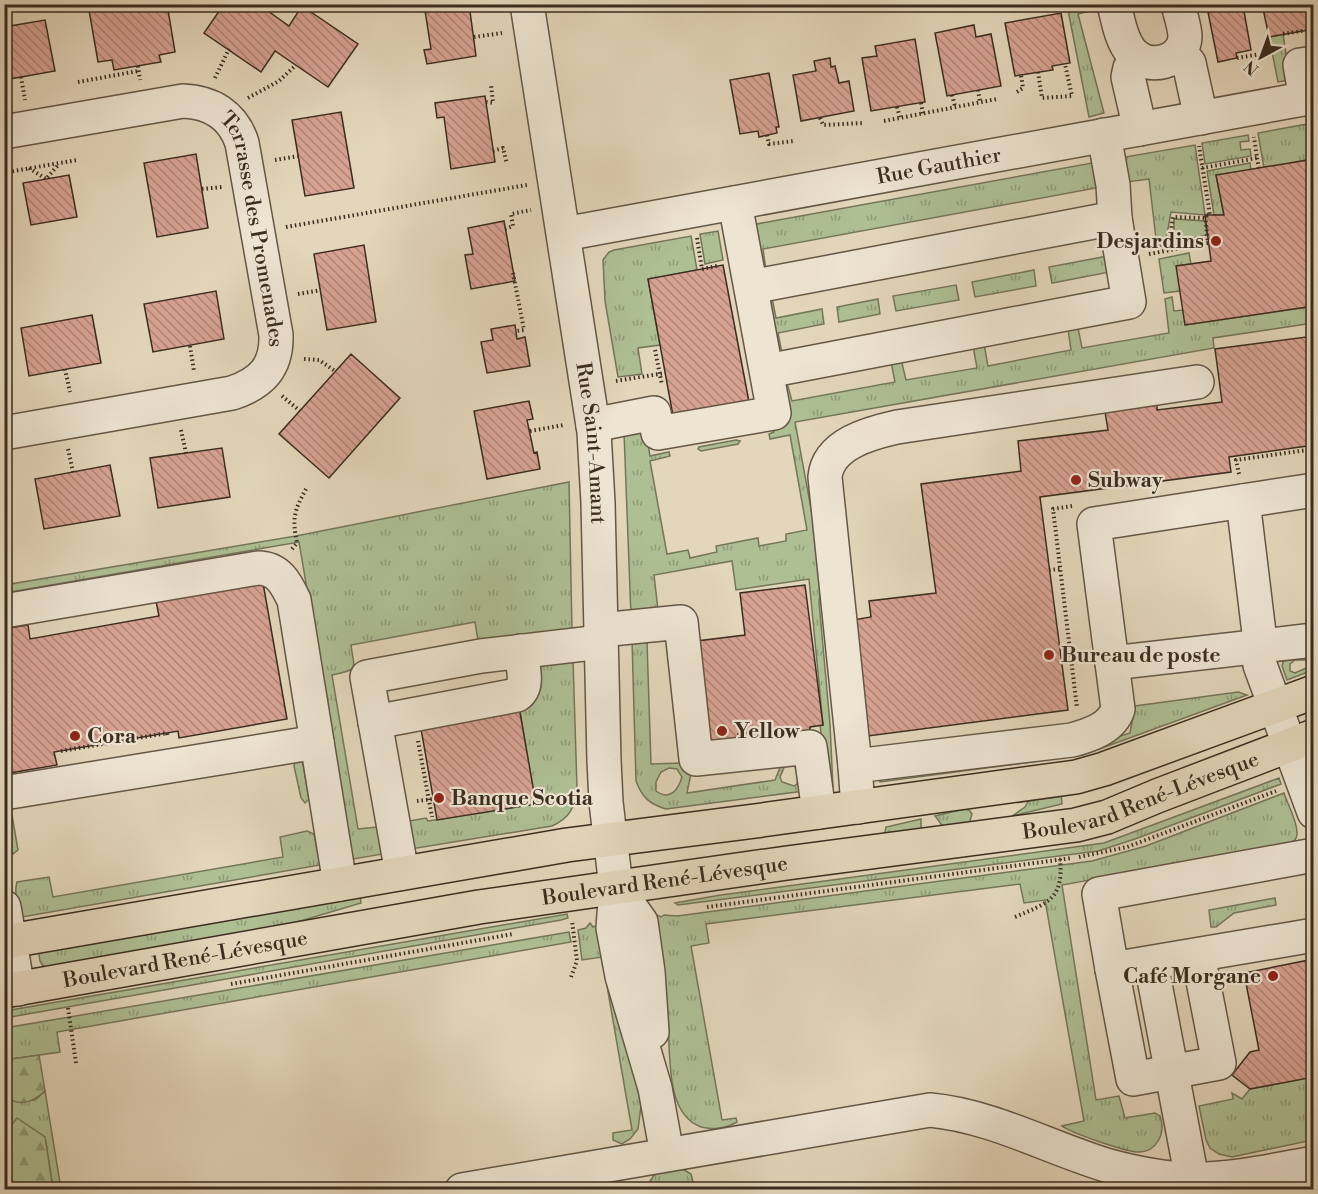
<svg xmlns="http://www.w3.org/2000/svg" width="1318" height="1194" font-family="'Libre Bodoni',serif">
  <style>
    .grass { fill: url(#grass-tufts); stroke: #74765a; stroke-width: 1.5; fill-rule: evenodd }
    .forest { fill: url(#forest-firs); stroke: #74765a; stroke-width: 1.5 }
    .building { fill: url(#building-back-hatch); stroke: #3b2d20; stroke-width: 1.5 }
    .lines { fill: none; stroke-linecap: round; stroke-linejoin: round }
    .minor-casing { stroke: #655746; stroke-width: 36 }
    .major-casing { stroke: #3b2d20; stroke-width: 36 }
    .path { stroke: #3b2d20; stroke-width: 4; stroke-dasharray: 1.5 3; stroke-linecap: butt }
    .minor { stroke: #ede4d2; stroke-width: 33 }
    .major { stroke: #e3d6ba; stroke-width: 33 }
    .poi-dot { fill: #8f2418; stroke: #ede4d2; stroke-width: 2 }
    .labels { text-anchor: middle; stroke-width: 4.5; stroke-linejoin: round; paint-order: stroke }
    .street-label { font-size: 21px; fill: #3b2d20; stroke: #ede4d2 }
    .poi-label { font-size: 21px; font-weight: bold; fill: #3b2d20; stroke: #ede4d2; text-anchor: start }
  </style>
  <defs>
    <pattern id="grass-tufts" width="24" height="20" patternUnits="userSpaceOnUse" patternTransform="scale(1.5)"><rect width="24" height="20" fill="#aebf94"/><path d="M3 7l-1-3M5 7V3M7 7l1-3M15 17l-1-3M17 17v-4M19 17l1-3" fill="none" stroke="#8f9c78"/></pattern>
    <pattern id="forest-firs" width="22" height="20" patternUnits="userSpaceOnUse" patternTransform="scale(1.5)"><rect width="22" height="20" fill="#aebf94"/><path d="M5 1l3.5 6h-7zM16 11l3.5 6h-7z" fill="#8f9c78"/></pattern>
    <pattern id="building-back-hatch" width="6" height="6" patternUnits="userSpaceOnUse" patternTransform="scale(1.5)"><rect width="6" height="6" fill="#d7a292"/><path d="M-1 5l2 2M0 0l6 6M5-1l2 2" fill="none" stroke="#b08477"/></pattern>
  </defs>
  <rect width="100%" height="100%" fill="#e3d6ba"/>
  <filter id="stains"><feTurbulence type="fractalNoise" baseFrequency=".00333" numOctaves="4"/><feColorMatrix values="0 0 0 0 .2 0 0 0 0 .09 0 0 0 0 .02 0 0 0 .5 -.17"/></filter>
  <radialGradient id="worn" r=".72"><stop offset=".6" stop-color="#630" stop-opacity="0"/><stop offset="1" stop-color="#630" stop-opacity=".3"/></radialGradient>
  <path class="grass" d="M1067,5h35v3l-24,6 26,99 -15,4z
    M1283,34l7,46 -12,2 -9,-45z
    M1313,123v36l-49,9 -6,-35z
    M1248,135l1,6 -9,1 1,8 9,-1 1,7 -46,8 -3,-21z
    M1195,145l10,70 -34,-3 -6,33 -8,2 -8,-68 -22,3 -2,-25z
    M1092,163l4,25 -333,61 3,21h-7l-8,-45z
    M1250,163l1,7 -35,5 8,40h-10l-7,-44z
    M1174,219l31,2 2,14 -33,7z
    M718,231l5,29 -18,4 -5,-30z
    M691,236l6,34 -49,9 12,66 -22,3 4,26 -24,3 -13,-76 -2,-41 6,-8 5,-2z
    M1189,253l2,11 -10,27 -17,2 -5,-34z
    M1108,256l2,16 -58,11 -3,-16z
    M1034,270l2,16 -61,11 -3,-15z
    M956,285l3,15 -63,11 -3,-15z
    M1172,297l2,14 9,-1 3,15 127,-19v17l-100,15 1,10 -419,74 28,151 -4,29 11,122 3,64h-5l-8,-63h3l-14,-146 -73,11 -4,-29 -78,14 4,35 -27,6 -7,-183 19,-3 3,3 4,23 19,-4 1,4 -20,5 17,93 21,-4 2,8 27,-6 -1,-6 42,-8 1,8 27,-5v-7l21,-4 -17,-95 -20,4 -1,-5 5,-2 -1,-5 7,-43 7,-1 5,18 103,-19 -4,-20 10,-3 5,21 71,-12 -4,-22 11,-2 4,22 83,-16 -3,-21 10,-1 4,20 87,-15 -4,-34z
    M772,298l4,20 46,-9 2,15 -46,9 4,20 -7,1 -11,-55z
    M878,299l2,15 -41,8 -2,-15z
    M736,440l4,1 -2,3 -37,7 -3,-2 1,-2z
    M569,482l3,149 -94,10 -3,-19 -124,23c3,25 9,24 -19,30l26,154 19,-2 6,27 -30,5 -54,-317 -294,51v-8l291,-49z
    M663,636v5l-16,1 4,122 31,-1 9,10 -4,20 88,-13 9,-22 13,-1 7,34 -138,18c-17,-5 -24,-12 -30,-28l-4,-140zM794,762l4,17 -1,5 -3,2 -12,-4 -2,-5 6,-14zM669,768l8,1 5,8c-4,13 -12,24 -26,14v-9l5,-10z
    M1313,656v14l-26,10 -5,-14 2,-7zM1295,660h12l5,3 -1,3 -16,7 -5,-2v-7z
    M573,659l4,129c-2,19 -7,30 -25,38l-141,23 -2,-28 17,-3 2,3 107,-17 -15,-94c16,-7 27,-22 17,-39l7,-9z
    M1238,692l9,3 -164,60 -203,27 -2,-6 197,-25 55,-18 5,-27z
    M778,730l1,6 -37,3 -1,-5z
    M295,761h7l1,3 6,35 -4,4 -4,-5 -7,-32z
    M1279,778l2,6 -146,55 -37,12 -420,54 -3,-2 46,-8 383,-52z
    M1284,793c3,10 17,36 12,45 -2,5 -8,6 -13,7l-221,40 34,215 23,-4 6,22 30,-5 5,3c6,17 -3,37 -23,36 -13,-1 -66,-19 -75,-26l22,-5 -39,-221 -21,3 -4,-19 -314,40 3,19 -18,3 31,174 14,-2 1,4c-10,6 -25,8 -36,5 -39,-14 -29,-81 -34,-114 -4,-31 -8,-62 -13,-92l3,-6 4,2 3,-2 13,1 415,-55 54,-15z
    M1061,794l1,10 -50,12 13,-9 5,-9z
    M964,809l5,1 3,4 -3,10 -25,4 -9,-12z
    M6,810l5,2 1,3 6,35 -5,4 -3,-3 -5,-32z
    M921,819v12l-37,6 2,-10z
    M307,831l7,3 6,31 -298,52c-5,-9 -8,-26 -5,-35l32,-5 4,20 230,-40 -3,-20z
    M360,894l1,9 -84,25 -226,40 -8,-2 -3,-5 -1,-7 6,-5z
    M1275,898l1,7 -42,8 -18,14h-5l-2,-17z
    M567,914l1,4 -7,2 -556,98v-7z
    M590,923l3,4 5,-2 36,141 7,40 -3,23 -8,10 -8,5 -9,-4v-7l19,-3 -30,-173 -20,3 -4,-30 8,-2z
    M569,932l2,10 -514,90 3,20 -55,8v-32z
    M1313,1077v63l-81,17 -13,-3 -9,-6 -4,-8 -7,-34 34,-7 -1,-6 10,6 8,-10z
    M45,1091l16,98h-8l-8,-52 -34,-13 -5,17 -2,-5v-41l6,6 25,-1z
    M681,1168l10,6 4,15h-44l-1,-8 5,-7z"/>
  <path class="forest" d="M39,1055l6,36c-12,11 -27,17 -40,4v-35z
    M17,1118l28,19 8,52h-39c-4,-22 -14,-54 3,-71z"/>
  <path class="building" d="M117,4h50l8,48 -16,3 2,7 -47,8 -2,-10 -14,2 -9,-52z
    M224,4h34l31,22 13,-20 56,38 -30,43 -53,-36 -14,21 -57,-39z
    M424,4h45l7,52 -49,8 -3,-14 7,-1z
    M1262,4h52v25l-45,8z
    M1243,6l8,44 -15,3 1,5 -19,4 -10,-50z
    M1061,13l9,50 -18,3 1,4 -38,6 -10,-53z
    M45,20l10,51 -51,9v-53z
    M974,25l2,12 15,-3 10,52 -54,10 -12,-63z
    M915,39l10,63 -54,9 -9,-53 15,-2 -2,-10z
    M830,58l1,9 4,-1 4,17 10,-2 5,30 -53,10 -8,-46 23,-4 -2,-10z
    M769,73l10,54h-3l1,6 -18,4 -1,-6 -18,3 -10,-54z
    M485,96l10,66 -44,7 -7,-52 -7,1 -2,-15z
    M341,112l13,76 -49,8 -13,-76z
    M196,154l12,74 -51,9 -13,-74z
    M1314,159v147l-129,19 -9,-59 35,-5 -6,-46h19l-8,-40z
    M69,175l8,42 -46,8 -8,-42z
    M504,221l11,60 -44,8 -6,-34 8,-1 -5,-26z
    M364,245l12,77 -49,8 -13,-76z
    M723,265l26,137 -76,14 -25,-137z
    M216,291l8,48 -71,13 -9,-48z
    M92,315l9,48 -72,13 -8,-48z
    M515,325l2,14 8,-2 5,29 -43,7 -6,-31 12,-2 -2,-11z
    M1314,336v109l-85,12 2,15 -191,25 28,213 -200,26 -15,-116 18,-3 -2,-16 67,-8 -15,-109 100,-13 -3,-30 90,-11 -3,-18 52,-7v5l65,-8 -7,-53z
    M351,354l49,44 -71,80 -50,-44z
    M529,401l4,18 -6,1 7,33 3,-1 3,17 -53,10 -13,-68z
    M222,448l8,49 -72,11 -8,-50z
    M110,465l10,51 -76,13 -9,-50z
    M263,583l24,136 -108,19 -1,-7 -124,21 3,13 -53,9v-132l7,-1 -2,-13 19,-3 2,14 129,-23 -3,-15z
    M805,585l18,140 -13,2v4l-24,3v-5l-48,5 1,4 -29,4 -13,-101 48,-6 -5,-42z
    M519,707l17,97 -99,16 -17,-97z
    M1314,959v118l-64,12 -18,-14 18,-23 9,-2 -15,-77z"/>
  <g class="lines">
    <defs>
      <g id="minor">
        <path id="s1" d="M527,4l67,428 4,71 6,257 2,42 10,85 -3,41 9,48 33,112 12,66"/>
        <path d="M1114,4c4,16 7,36 18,49 15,18 52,10 53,-16 0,-10 -5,-23 -7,-33"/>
        <path d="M1179,52l10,11 12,55"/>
        <path d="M1137,57l-7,11 -2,9 12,52"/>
        <path d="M1306,99l-6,-34 14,-2"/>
        <path id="s2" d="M4,132l179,-31c28,1 50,14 59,42l34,192c1,32 -14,48 -44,58l-228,40"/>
        <path d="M1104,135l9,50 2,33"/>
        <path id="s3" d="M564,234l750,-137"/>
        <path d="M751,287l364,-69 14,84 -362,69"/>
        <path d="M593,425l61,-12 4,20 116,-20 -39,-210"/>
        <path d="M1243,501l16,132 -2,13 3,19 54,147"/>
        <path d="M4,611l254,-43c20,0 28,15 36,32l46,284"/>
        <path d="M601,630l80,-8 15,137 114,-12 9,65"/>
        <path d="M1112,663l202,-23"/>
        <path d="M375,722l142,-27c13,-9 5,-30 4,-44"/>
        <path d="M855,766l-30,-289c3,-33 45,-44 72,-50l300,-45"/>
        <path d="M4,793l313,-51"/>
        <path d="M858,807l-3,-41 217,-26c18,-5 40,-12 46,-31l-24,-185 220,-34"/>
        <path d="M1314,855l-215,39 13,75 202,-34"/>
        <path d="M402,873l-35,-196 114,-21 120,-14"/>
        <path d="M616,887l25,35 7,50 4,60"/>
        <path d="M4,907l14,82"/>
        <path d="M1151,963l41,216"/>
        <path d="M1112,969l21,110 86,-16 -21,-108"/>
        <path d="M462,1190l468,-80c63,6 119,38 179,56 26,7 55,13 82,13 39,1 84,-9 123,-16"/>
      </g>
      <g id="major">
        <path d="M4,942l563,-97 195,-25 314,-43 28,-8 210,-77"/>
        <path id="s4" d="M4,991l475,-84 308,-44 289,-38 31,-8 50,-21 157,-60"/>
      </g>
    </defs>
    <use href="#minor" class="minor-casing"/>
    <use href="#major" class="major-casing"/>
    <path class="path" d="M1283,34l31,-5
      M474,37l28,-4
      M1237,58l23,-4
      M138,66l2,14
      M1038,72l4,26 30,-2 -7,-32
      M21,77l4,23
      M215,78l14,-29
      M78,82l60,-11
      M978,90l2,12
      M1017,92l6,-4 -2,-13
      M952,95l3,11
      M248,98l31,-17 17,-16
      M486,102l7,1 -2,-18
      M921,103l2,11
      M897,107l3,11
      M820,118l3,7 41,-2
      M884,121l113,-22
      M767,135l2,9 25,-3
      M493,151l10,-3 4,16
      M1257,158l2,11
      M275,160l23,-4
      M29,168l17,11 13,-15
      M1202,168l55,-10 -3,-21
      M8,172l69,-12
      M202,189l20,-2
      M286,227l241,-42
      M505,229l8,-3 -2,-12 20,-4
      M697,238l5,31 15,-3
      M1168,250l5,-33 32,1
      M1149,254l59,-11 -3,-28h5l-11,-69
      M513,273l11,57 -8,1
      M298,294l23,-4
      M190,346l4,25
      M655,350l7,35
      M304,359l15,1 16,11
      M65,369l5,23
      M616,381l49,-8
      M282,396l18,15
      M181,430l5,23
      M530,431l34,-6
      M68,449l5,23
      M1239,474l-3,-14 78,-11
      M1072,506l-19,3 24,199
      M292,549l5,-6c-5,-25 -3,-32 9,-54
      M1049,570l11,-1
      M1061,659l10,-1
      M418,741l14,76
      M61,751l106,-18 1,4
      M417,801l16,-2
      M1079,857l48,-10 149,-56
      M707,907l365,-49
      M1015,917c32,-14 49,-17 45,-58
      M571,977l6,-16 -5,-40
      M231,984l282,-50
      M68,1008l8,55"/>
    <use href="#minor" class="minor"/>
    <use href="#major" class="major"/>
  </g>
  <g class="poi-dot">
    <circle cx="1216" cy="241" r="6"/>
    <circle cx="1076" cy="480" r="6"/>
    <circle cx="1049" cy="655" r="6"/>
    <circle cx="722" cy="731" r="6"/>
    <circle cx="75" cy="736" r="6"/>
    <circle cx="439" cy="798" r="6"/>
    <circle cx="1273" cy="976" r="6"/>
  </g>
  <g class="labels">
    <g class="street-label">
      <text dy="7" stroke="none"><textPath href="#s3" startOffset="381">Rue Gauthier</textPath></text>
      <text dy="7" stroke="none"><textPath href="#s2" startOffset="346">Terrasse des Promenades</textPath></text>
      <text dy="7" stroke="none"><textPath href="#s1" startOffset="444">Rue Saint-Amant</textPath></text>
      <text dy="7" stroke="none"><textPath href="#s4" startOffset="1155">Boulevard René-Lévesque</textPath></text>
      <text dy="7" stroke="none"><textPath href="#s4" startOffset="670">Boulevard René-Lévesque</textPath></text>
      <text dy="7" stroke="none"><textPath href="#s4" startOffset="184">Boulevard René-Lévesque</textPath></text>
    </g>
    <g class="poi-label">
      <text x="1204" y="248" text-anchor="end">Desjardins</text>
      <text x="1088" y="487">Subway</text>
      <text x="1061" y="662">Bureau de poste</text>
      <text x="734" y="738">Yellow</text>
      <text x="87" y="743">Cora</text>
      <text x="451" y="805">Banque Scotia</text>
      <text x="1261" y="983" text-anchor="end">Café Morgane</text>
    </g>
  </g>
  <rect width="1318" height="1194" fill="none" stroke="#e3d6ba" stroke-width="24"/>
  <rect x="6" y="6" width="1306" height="1182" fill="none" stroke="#3b2d20" stroke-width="3"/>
  <rect x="12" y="12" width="1294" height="1170" fill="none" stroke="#3b2d20" stroke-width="1.5"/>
  <g transform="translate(1261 57) rotate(221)" stroke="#ede4d2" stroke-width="4.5" paint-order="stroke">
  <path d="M0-4.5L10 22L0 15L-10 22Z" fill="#3b2d20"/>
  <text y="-9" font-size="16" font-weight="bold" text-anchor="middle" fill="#3b2d20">N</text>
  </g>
  <rect width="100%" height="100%" filter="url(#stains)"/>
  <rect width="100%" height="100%" fill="url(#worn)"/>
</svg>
